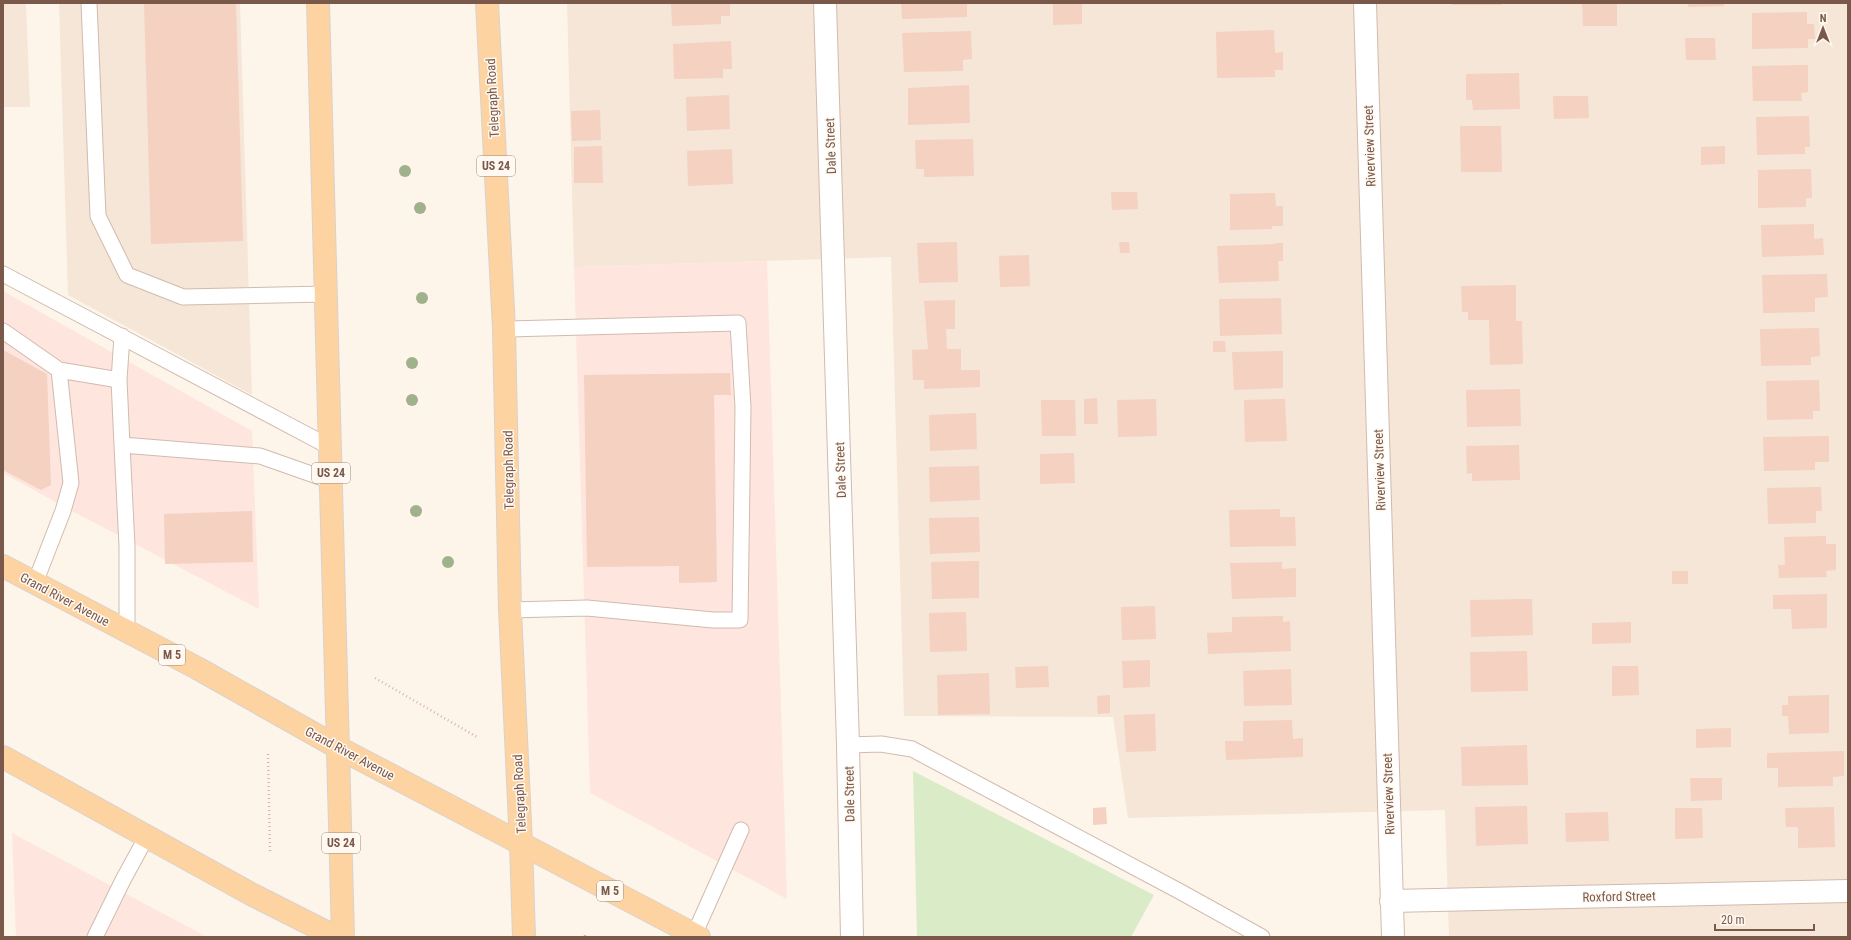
<svg xmlns="http://www.w3.org/2000/svg" width="1851" height="940" font-family="'Roboto Condensed',sans-serif">
  <style>
    .residential { fill: #f5e6d8 }
    .commercial { fill: #fee5de }
    .green { fill: #d9ecc7 }
    .building { fill: #f4d1c1 }
    .lines { fill: none; stroke-linecap: round; stroke-linejoin: round }
    .lane-casing { stroke: #d1bbae; stroke-width: 17 }
    .street-casing { stroke: #d1bbae; stroke-width: 24 }
    .primary-casing { stroke: #dad1cd; stroke-width: 24 }
    .path { stroke: #dab4a3; stroke-width: 2.5; stroke-dasharray: 1 3; stroke-linecap: butt }
    .lane { stroke: #fff; stroke-width: 15 }
    .street { stroke: #fff; stroke-width: 22 }
    .primary { stroke: #fdd4a1; stroke-width: 22 }
    .tree { fill: #a1b18c }
    .labels { text-anchor: middle; stroke-width: 3; stroke-linejoin: round; paint-order: stroke }
    .shield { fill: #fff9f2; stroke: #a2897d; stroke-width: 1 }
    .shield-label { font-size: 12px; font-weight: bold; fill: #7a594b }
    .street-label { font-size: 13px; fill: #7a594b; stroke: #fff9f2 }
  </style>
  <rect width="100%" height="100%" fill="#fdf5ea"/>
  <path class="residential" d="M3,3h23l4,104h-27z
    M59,3h181l12,392 -184,-100z
    M567,3h1281v934h-399l-4,-127 -317,8 -15,-101 -209,-1 -13,-459 -317,10z"/>
  <path class="commercial" d="M767,261l20,638 -197,-106 -16,-526z
    M3,291l249,140 7,178 -185,-97 -71,-39z
    M12,833l195,104h-191z"/>
  <path class="green" d="M913,771l241,124 -23,42h-214z"/>
  <path class="building" d="M144,3h92l7,238 -92,3z
    M671,3h59v13h-9v8l-49,2z
    M901,3h66v14l-65,2z
    M1053,3h29v21l-29,1z
    M1452,3h50v2h-50z
    M1582,3h35v23h-34z
    M1688,3h36v3l-36,1z
    M1807,12v12h7l1,15h-7v9l-56,1v-36z
    M1274,30l1,23 8,-1v18h-8v7l-58,1 -1,-46z
    M971,31l1,28 -9,1v11l-59,1 -2,-39z
    M1685,38h30l1,22h-30z
    M731,41l1,28h-9v9l-49,1 -1,-35z
    M1808,65v27l-7,1 1,8h-49l-1,-35z
    M1519,73l1,36 -47,1 -1,-10h-6v-26z
    M969,85l1,38 -62,2v-37z
    M729,95l1,34 -43,2 -1,-34z
    M1553,96h35l1,22 -35,1z
    M600,110l1,30 -29,1 -1,-30z
    M1809,116l1,31h-5v7l-48,1 -1,-38z
    M1460,126h41l1,46h-41z
    M973,139l1,37 -50,1v-8h-8l-1,-29z
    M602,146l1,37h-29v-36z
    M1725,146v18l-24,1v-18z
    M732,149l1,35 -45,2 -1,-35z
    M1811,169l1,29h-6v9l-48,1v-38z
    M1111,192h26l1,17 -26,1z
    M1275,193l1,13h7v20h-11v3l-42,1v-36z
    M1814,224v15l9,-1 1,17 -62,2 -1,-32z
    M957,242l1,40 -39,1 -2,-40z
    M1119,242h10l1,11h-10z
    M1276,243h7v18h-5l1,20 -60,2 -2,-37 59,-2z
    M1029,255l1,31 -30,1 -1,-31z
    M1827,274l1,23 -13,1v14l-52,1 -1,-38z
    M1516,285v36h6l1,43 -33,1 -1,-45h-21v-8h-6l-1,-26z
    M1281,298l1,36 -62,2 -1,-37z
    M955,300v29h-9l1,20h14v21h19v17l-56,2v-9h-11l-1,-30 16,-1 -4,-48z
    M1819,328l1,28 -9,1v8l-50,1 -1,-37z
    M1213,341h12l1,11h-13z
    M3,350l44,24 4,111 -10,5 -38,-20z
    M1283,351v37l-49,2 -2,-38z
    M730,373l1,22h-17l3,187 -38,1v-17l-92,1 -3,-192z
    M1819,380l1,31h-7v8l-46,1 -1,-39z
    M1520,389l1,37 -54,1 -1,-37z
    M1097,398l1,26h-14v-25z
    M1156,399l1,37 -39,1 -1,-37z
    M1285,399l2,42 -42,1 -1,-42z
    M1041,400h34l1,36h-34z
    M976,413l1,36 -47,2 -1,-36z
    M1829,436v26h-14v8l-51,1 -1,-34z
    M1519,445l1,35 -48,1v-8l-5,1 -1,-28z
    M1074,453l1,30 -35,1v-30z
    M979,466l1,34 -50,2 -1,-35z
    M1821,487l1,24h-6v12l-48,1 -1,-36z
    M1280,509v8h15l1,29 -66,1 -1,-37z
    M252,511l1,51 -88,2 -1,-50z
    M979,517l1,35 -50,2 -1,-36z
    M1826,536v8h10v26l-10,1 1,6 -48,1 -1,-13h7l-1,-28z
    M979,561v37l-47,1 -1,-37z
    M1282,562v7l14,-1v29l-64,2 -2,-36z
    M1672,571h16v13h-16z
    M1827,594v34l-35,1 -1,-20h-18v-14z
    M1532,599l1,36 -62,2 -1,-37z
    M1155,606l1,33 -34,1 -1,-33z
    M966,612l1,39 -37,1 -1,-39z
    M1283,616v6l7,-1 1,30 -83,3 -1,-21 25,-1v-15z
    M1631,622v21l-39,1v-21z
    M1527,651l1,40 -57,1 -1,-40z
    M1150,660v27l-27,1 -1,-27z
    M1048,666l1,21 -33,1 -1,-21z
    M1612,666h26l1,29 -27,1z
    M1291,669l1,36 -48,1 -1,-35z
    M989,673l1,41 -52,1 -1,-40z
    M1110,695v18l-12,1 -1,-18z
    M1829,695v38l-40,1 -1,-18h-6v-11h6v-9z
    M1155,714l1,37 -30,1 -2,-37z
    M1292,720l1,19 10,-1v19l-77,3 -1,-19h18v-20z
    M1731,728v19l-35,1v-19z
    M1527,745l1,40 -66,1 -1,-39z
    M1844,751v25l-11,1v9l-55,1v-19h-11v-15z
    M1690,778h32v22l-31,1z
    M1527,806l1,38 -52,2 -1,-39z
    M1106,807l1,17 -14,1v-17z
    M1834,807l1,40 -37,1v-21h-12l-1,-19z
    M1675,808h27l1,30 -28,1z
    M1608,812l1,29 -43,1 -1,-29z"/>
  <g class="lines">
    <defs>
      <path id="lane" d="M89,3l9,213 29,59 56,22 143,-3
        M3,274l327,173
        M504,329l234,-6 5,84 -3,213h-27l-126,-12 -77,2
        M3,331l56,39 60,10 3,65
        M119,380l3,-44
        M35,583l28,-72 8,-28 -12,-113
        M127,631v-85l-5,-101 138,11 71,25
        M848,745l33,-1 31,5 267,142 83,46
        M694,935l47,-105
        M95,937l28,-57 24,-44"/>
      <path id="street" d="M825,3l23,742 4,192
        M1365,3l28,934
        M1391,901l457,-10"/>
      <path id="primary" d="M318,3l25,934
        M487,3l17,326 6,281 11,234 3,93
        M3,566l194,102 142,80 360,189
        M3,757l248,137 85,43"/>
    </defs>
    <use href="#lane" class="lane-casing"/>
    <use href="#street" class="street-casing"/>
    <use href="#primary" class="primary-casing"/>
    <path class="path" d="M375,678l102,59
      M268,754l2,97
      M585,935v2"/>
    <use href="#lane" class="lane"/>
    <use href="#street" class="street"/>
    <use href="#primary" class="primary"/>
  </g>
  <g class="tree">
    <circle cx="405" cy="171" r="6"/>
    <circle cx="420" cy="208" r="6"/>
    <circle cx="422" cy="298" r="6"/>
    <circle cx="412" cy="363" r="6"/>
    <circle cx="412" cy="400" r="6"/>
    <circle cx="416" cy="511" r="6"/>
    <circle cx="448" cy="562" r="6"/>
  </g>
  <g class="labels">
    <g class="shield">
      <rect x="477" y="156" width="38" height="20" rx="3"/>
      <rect x="312" y="463" width="38" height="20" rx="3"/>
      <rect x="159" y="645" width="26" height="20" rx="3"/>
      <rect x="322" y="833" width="38" height="20" rx="3"/>
      <rect x="597" y="881" width="26" height="20" rx="3"/>
    </g>
    <g class="shield-label">
      <text x="496" y="170">US 24</text>
      <text x="331" y="477">US 24</text>
      <text x="172" y="659">M 5</text>
      <text x="341" y="847">US 24</text>
      <text x="610" y="895">M 5</text>
    </g>
    <g class="street-label">
      <text transform="translate(492 98) rotate(-93)" y="5">Telegraph Road</text>
      <text transform="translate(830 146) rotate(-92)" y="5">Dale Street</text>
      <text transform="translate(1369 146) rotate(-92)" y="5">Riverview Street</text>
      <text transform="translate(508 470) rotate(-91)" y="5">Telegraph Road</text>
      <text transform="translate(840 470) rotate(-92)" y="5">Dale Street</text>
      <text transform="translate(1379 470) rotate(-92)" y="5">Riverview Street</text>
      <text transform="translate(65 599) rotate(28)" y="5">Grand River Avenue</text>
      <text transform="translate(350 753) rotate(28)" y="5">Grand River Avenue</text>
      <text transform="translate(519 794) rotate(-93)" y="5">Telegraph Road</text>
      <text transform="translate(849 794) rotate(-91)" y="5">Dale Street</text>
      <text transform="translate(1388 794) rotate(-92)" y="5">Riverview Street</text>
      <text transform="translate(1619 896) rotate(-1)" y="5">Roxford Street</text>
    </g>
  </g>
  <rect width="1851" height="940" fill="none" stroke="#7a594b" stroke-width="8"/>
  <g transform="translate(1823 28)" stroke="#fff9f2" stroke-width="3" paint-order="stroke">
  <path d="M0-3L7 15L0 10L-7 15Z" fill="#7a594b"/>
  <text y="-6" font-size="11" font-weight="bold" text-anchor="middle" fill="#7a594b">N</text>
  </g>
  <path d="M1715 924v6h99v-6" fill="none" stroke="#7a594b" stroke-width="2"/>
  <text x="1721" y="924" font-size="12" fill="#7a594b" stroke="#fff9f2" stroke-width="3" paint-order="stroke">20 m</text>
</svg>
